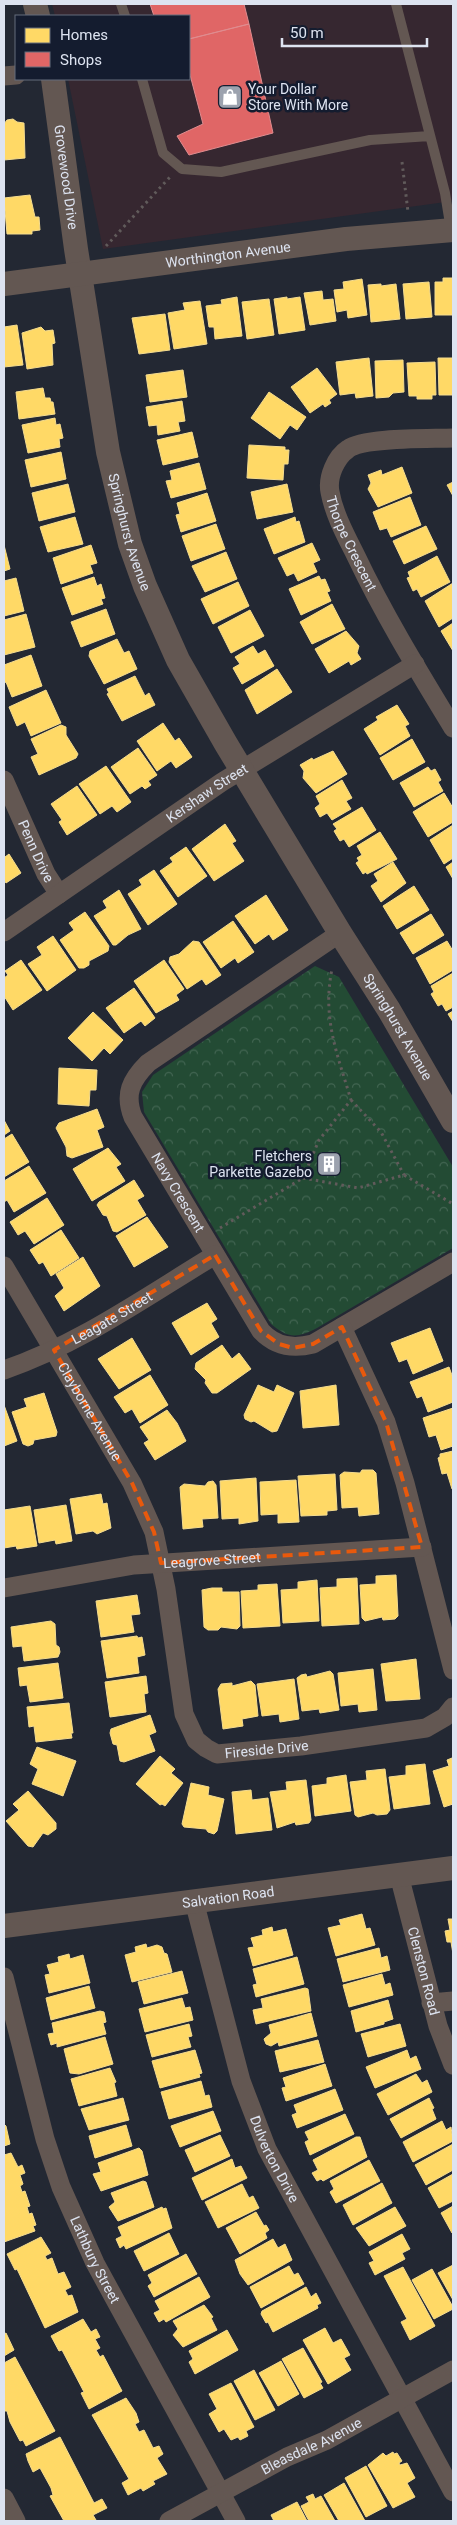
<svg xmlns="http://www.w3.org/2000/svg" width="457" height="2525" font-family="Roboto,sans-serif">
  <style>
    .commercial { fill: #362730 }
    .park { fill: url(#park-crowns) }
    .homes { fill: #ffd966; stroke: #f5dc8f }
    .shops { fill: #e06666; stroke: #df8c8f }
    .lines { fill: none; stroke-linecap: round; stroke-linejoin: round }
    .path { stroke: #615b5b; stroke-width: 3; stroke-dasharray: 2.5 4; stroke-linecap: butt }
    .service { stroke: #635752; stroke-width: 10 }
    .minor { stroke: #635752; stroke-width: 19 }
    .tertiary { stroke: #635752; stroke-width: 24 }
    .marked { fill: none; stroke: #e8590c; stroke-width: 4; stroke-dasharray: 10 6; stroke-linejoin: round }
    .labels { text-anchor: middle; stroke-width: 5; stroke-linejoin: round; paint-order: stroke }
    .poi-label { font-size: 14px; fill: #dde3f0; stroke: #141c2f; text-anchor: start }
    .street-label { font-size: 14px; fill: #dde3f0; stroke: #141c2f }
  </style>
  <defs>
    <pattern id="park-crowns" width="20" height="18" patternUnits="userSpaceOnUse" patternTransform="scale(1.25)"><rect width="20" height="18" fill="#234b34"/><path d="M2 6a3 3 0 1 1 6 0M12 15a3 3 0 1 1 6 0" fill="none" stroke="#426552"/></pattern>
  </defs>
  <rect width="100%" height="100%" fill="#232833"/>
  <path class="commercial" d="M52,4h401v197l-350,48 -35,-170h121v-63h-134z"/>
  <path class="park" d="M315,966l24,11 114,190v81l-136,80c-20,10 -28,11 -46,-4l-127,-212 -2,-20 11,-17z"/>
  <path class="homes" d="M13,119l4,3 7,1 1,35 -21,2v-36l3,-4z
    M30,195l5,22h4l1,13 -8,1v3h-25l-3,-36z
    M443,278h10v37h-18v-33h8z
    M362,279l5,36 -19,3 -1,-8 -10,2 -3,-22 10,-1 -1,-7z
    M429,282l3,35 -26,2 -3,-35z
    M381,284v2l15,-2 4,35 -29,3 -3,-37z
    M322,291l1,9 10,-1 3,22 -26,4 -6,-32z
    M237,297l5,39 -27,3 -1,-12h-5l-3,-21 16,-2 -1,-4z
    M287,297v2l13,-2 5,33 -26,4 -5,-35z
    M269,299l5,36 -27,4 -5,-37z
    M200,301l7,43 -33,5 -6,-36 17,-3 -2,-7z
    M165,314l5,36 -31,4 -7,-36z
    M17,325l6,40 -19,2v-40z
    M41,327l4,4 8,-1 2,13 -3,1 1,21 -26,4 -5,-36z
    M369,358l4,38 -17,2 -1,-5 -15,2 -4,-33z
    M438,358h15v37h-14z
    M403,360l1,32 -11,1 -4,4 -13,1 -1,-37z
    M435,362l1,33h-4v4h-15v-3h-8l-2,-33z
    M317,368l20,26 -8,6 2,3 -6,4 -2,-3 -13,9 -19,-26z
    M183,370l4,27 -37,5 -4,-27z
    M43,388l2,10h5l1,4h2l2,12 -36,5 -3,-27z
    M269,392l37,25 -9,13 -7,-5 -10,14 -29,-21z
    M182,401l3,20 -7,1 2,9 -22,4 -1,-10 -8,1 -3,-19z
    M55,418l1,7 4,-1 3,14 -4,1 1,8 -32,6 -6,-28z
    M192,432l6,25 -35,8 -6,-25z
    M249,445l36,2v3h4l-1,14h-4l-1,16 -36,-2z
    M61,452l5,27 -35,8 -6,-27z
    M199,463l7,26 -35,9 -5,-17 6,-1 -2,-9z
    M402,467l10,26 -34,14 -10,-18 3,-6 -3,-8 13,-5 1,5z
    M453,482v14l-6,-11z
    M68,484l7,28 -36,9 -7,-28z
    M287,484l6,28 -36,7 -6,-27z
    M207,493l9,28 -35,11 -5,-17 4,-1 -3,-11z
    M410,497l11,28 -30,12 -4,-9 -7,2 -7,-18z
    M75,517l8,27 -35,8 -8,-25z
    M295,517l1,5 3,-1 6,21 -31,12 -10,-25z
    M216,524l9,25 -34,12 -9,-25z
    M426,526l11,23 -33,15 -11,-23z
    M312,543l8,17 -7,3 4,9 -19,9 -4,-8 -7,3 -9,-18z
    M4,545l6,24 -6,2z
    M91,545l6,18 -7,2 3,8 -32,11 -8,-26z
    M226,552l11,27 -32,13 -13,-26z
    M437,556l13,26 -29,15 -4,-8 -4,2 -6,-13 3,-1 -2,-5z
    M319,576l2,4 4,-1 5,12 -3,1 4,9 -30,14 -12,-26z
    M94,577l3,9 4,-2 4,14 -4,1 2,5 -31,11 -10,-27z
    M16,578l8,33 -20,5v-35z
    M238,582l11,24 -36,18 -12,-25z
    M453,583v35l-14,9 -14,-26z
    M332,604l13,25 -33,15 -12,-22z
    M106,609l9,25 -34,13 -10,-25z
    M250,610l14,26 -33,17 -13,-26z
    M26,614l9,33 -31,8v-35z
    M453,623v28l-12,-20z
    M346,631l13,15 -2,7 4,6 -10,6 -2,-4 -20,12 -14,-24z
    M117,639l7,14 5,-2 8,18 -33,15 -15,-28 1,-5z
    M253,646l5,8 7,-4 9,16 -32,18 -9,-16 7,-4 -5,-7z
    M31,655l11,31 -30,11 -6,-15 -2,1v-18z
    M277,669l15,23 -35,22 -12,-24z
    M135,676l10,20 4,-3 6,12 -33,16 -15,-27 2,-1 -2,-4z
    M46,690l15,33 -30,13 -6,-14 -8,4 -8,-19z
    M397,705l12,19 -4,2 5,10 -30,19 -16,-26 14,-9 -2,-3z
    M163,723l12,18 4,-3 13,19 -16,11 -5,-7 -14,10 -20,-30z
    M61,725l5,2v8l12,19 -2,4 -37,17 -8,-18 7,-3 -7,-15z
    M412,739l13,23 -32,18 -13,-22z
    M138,748l19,27 -9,6 3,4 -6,4 -3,-3 -12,8 -19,-27z
    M333,751l14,23 -31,19 -13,-15 1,-7 -4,-6 12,-7 1,2z
    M106,766l25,36 -14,10 -5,-6 -12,8 -21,-30z
    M428,767l3,4 4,-2 6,11 -3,2 5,9 -29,16 -14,-24z
    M342,780l10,18 -6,3 5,8 -19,11 -5,-7 -7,4 -5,-9 5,-4 -4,-8z
    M77,786l20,29 -30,20 -8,-13 3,-2 -11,-16z
    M444,793l9,15v14l-25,15 -15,-25z
    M362,807l14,23 -27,17 -5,-8 -4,2 -6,-10 3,-2 -4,-5z
    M225,824l11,17 -4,2 12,18 -30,20 -22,-32z
    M453,825v33l-9,6 -14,-24z
    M380,832l17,27 -30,15 -1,-2 -3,2 -7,-11 3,-2 -2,-3 5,-3 -5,-9z
    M186,847l21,29 -29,21 -18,-26 13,-9 -3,-4z
    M9,854l12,19 -15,10 -2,-3v-25l1,2z
    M393,862l13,21 -25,19 -10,-16 7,-5 -4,-7z
    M453,862v17l-7,-12z
    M154,870l23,34 -29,21 -20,-31 14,-9 -3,-5z
    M414,886l15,24 -32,19 -14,-23z
    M119,890l22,39 -13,6 -12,10h-3l-19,-29 13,-8 -4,-7z
    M266,895l22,35 -15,10 -4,-6 -14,10 -20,-28z
    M85,912l24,34 -1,5 -19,10v4l-5,3h-5l-19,-28 14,-10 -5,-7z
    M431,914l13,21 -31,19 -13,-21z
    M233,921l21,31 -16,11 -3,-5 -14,10 -18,-26z
    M53,936l23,34 -29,21 -19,-27 14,-9 -5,-8z
    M193,941l6,1 22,33 -15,10 -4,-6 -15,10 -18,-27 1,-5 9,-3z
    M447,941l6,10v19l-23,14 -14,-26z
    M21,960l21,30 -29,20 -9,-14v-18l4,-3 -3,-4z
    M164,960l20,29 -8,6 3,5 -23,13 -22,-32z
    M453,973v34l-7,4 -4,-7 -4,2 -7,-12 3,-2 -3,-6z
    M134,988l21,30 -10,8 -4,-5 -17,12 -18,-25z
    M453,1011v11l-5,-8z
    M93,1012l30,28 -13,14 -6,-6 -12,13 -24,-23z
    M59,1068l38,2 -1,20h-6l-1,16 -31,-2z
    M97,1109l7,18 -7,3 6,17 -31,11 -5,-2 -1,-9 -10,-19 3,-5z
    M4,1120l6,11 -6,4z
    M12,1134l17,28 -25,15v-38z
    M108,1148l13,16 -5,3 9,14 -33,20 -19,-32z
    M332,1158l3,8 -9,4 -2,-7z
    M29,1166l17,27 -32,19 -7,-12 -3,2v-21z
    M134,1180l10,16 -7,4 9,15 -29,17 -4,-1 -6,-15 -4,-1 -6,-10 2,-3z
    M47,1198l17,27 -30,19 -9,-13 -7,4 -8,-13z
    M147,1217l21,30 -34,20 -18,-31z
    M61,1230l18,28 -28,18 -8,-14 -4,2 -9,-14z
    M83,1257l17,29 -36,25 -9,-15 9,-8 -8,-14z
    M207,1303l10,16 -6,4 8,14 -28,18 -19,-32z
    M430,1328l13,33 -30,13 -6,-15 -8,3 -8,-19z
    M132,1338l19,32 -32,19 -21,-30z
    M222,1345l10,14 7,-6 12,16 -34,24h-5l-7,-10 1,-3 -11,-11 1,-6z
    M449,1367l4,11v24l-25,10 -6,-16 -5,2 -7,-16z
    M150,1375l18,30 -28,18 -8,-14 -7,4 -11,-16z
    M258,1385l16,7 3,-7 17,8 -17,38 -5,1 -18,-11 -3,1 -6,-3 -1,-4z
    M336,1385l3,40 -36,3 -3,-37z
    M44,1393l13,39 -1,4 -22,4 -1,4 -5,2 -5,-2 -11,-32 15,-5 -3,-8z
    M4,1405l13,36 -13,5z
    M453,1408v38l-12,4 -5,-15 -7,2 -6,-19z
    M167,1410l10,13 9,18 -31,19 -11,-17 5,-3 -9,-13z
    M453,1451v38h-1l-5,-16 -5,1 -4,-16 2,-1v-3z
    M362,1470h11l3,3 3,41 -20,2 -1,-9 -16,1 -2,-33 4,-3 16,1z
    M335,1474l2,36 -10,1v4l-26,1 -3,-40z
    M256,1478l2,43 -19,3v-6l-17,1 -2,-38z
    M296,1480l3,42 -21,1v-9l-17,1 -1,-33z
    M213,1481l3,4 2,33 -16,1 1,8 -20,2 -3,-42 4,-3 21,2 3,-4z
    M101,1494l2,10 4,-1 4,25 -14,6 -4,-3 -17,3 -6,-35z
    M66,1505l6,36 -16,3 -1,-4 -16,3 -5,-33z
    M30,1506l7,40 -20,3 -1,-3 -12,2v-38z
    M396,1575l2,41 -3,3 -12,1 -1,-3 -17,4 -3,-3 -2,-33 16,-1v-8z
    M357,1578l2,46 -37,2 -2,-38 17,-1v-8z
    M317,1580l2,41 -36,2 -2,-33 17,-1v-7z
    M277,1584l3,42 -37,2 -2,-37 17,-1v-5z
    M212,1588h10v4h17l1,34 -3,3 -16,-2 -3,3h-10l-4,-3 -2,-37z
    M137,1595l3,19 -9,1 3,17 -33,5 -5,-36z
    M51,1621l4,3 1,21 3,2 1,5 -2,5 -34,4 -2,-15 -9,1 -2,-20z
    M137,1636l1,2 4,-1 3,18 -8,2 2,16 -32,5 -6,-37z
    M416,1659l4,40 -34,2 -5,-37z
    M58,1663l5,35 -33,4 -3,-17 -7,1 -2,-18z
    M373,1669l4,41 -18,2 -1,-8 -17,2 -3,-33z
    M330,1671l3,3 6,36 -19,3 -1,-4 -17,2 -5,-33 4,-3 5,-1 1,3z
    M146,1676l2,17 -4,1 2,18 -36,5 -5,-35z
    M294,1679l5,40 -19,3 -1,-8 -17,2 -5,-32z
    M251,1681l4,4 3,31 -16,3 1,7 -20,3 -5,-40 3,-5 11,-1v3z
    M69,1703l4,30h-2l1,5 -36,4 -2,-16 -5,1 -2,-20z
    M150,1715l6,17 -7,3 6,16 -31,11 -4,-1 -3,-16 -4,-1 -3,-11 1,-4z
    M37,1747l39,14 -13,35 -31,-12 6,-15 -8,-5z
    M160,1756l15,13 -4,4 12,10 -18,23 -3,-2 -2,1 -24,-21z
    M452,1758l1,46 -9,3 -11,-36 16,-5 -2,-6z
    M425,1764l5,40 -36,5 -5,-32 17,-2v-9z
    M385,1769l5,41 -3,4 -10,1 -4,-2 -15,4 -3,-2 -5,-33 17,-2 -1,-9z
    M346,1775l5,36 -36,5 -3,-30 15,-2v-6z
    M306,1780l5,40 -2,3 -13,2 -1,-3 -18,6 -7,-36 17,-2 -1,-8z
    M191,1783l18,4 -1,8 16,4 -7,32 -3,3 -6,-2 -2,-3 -22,-2 -2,-3z
    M251,1790l1,10 16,-2 4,32 -36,4 -4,-42z
    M28,1791l28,32v6l-8,6 -5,-2 -10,14 -5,-1 -22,-25 13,-11 -6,-6z
    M362,1914l4,15 4,-1 5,17 -39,11 -8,-28 13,-3 -2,-5z
    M448,1919h5v35l-2,-12h-4l-2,-11 5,-1z
    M272,1927l1,5 13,-3 7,26 -40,11 -5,-18 6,-1 -3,-9 12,-3 -1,-5z
    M146,1944l1,4 10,-3 5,2 2,6 3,1 5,18 -40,10 -7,-27 11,-3 -1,-5z
    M379,1948l2,10 6,-2 3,14 -47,12 -6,-23z
    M69,1954l1,5 13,-4 7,28 -41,10 -4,-18 5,-1 -3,-9 12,-3 -1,-5z
    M297,1957l7,27 -48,13 -3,-12 4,-1 -4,-15z
    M182,1971l6,22 -44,11 -6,-22z
    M382,1974l3,11 5,-2 3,12 -44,12 -6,-22z
    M89,1986l6,22 -44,12 -5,-22z
    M305,1988l3,1 3,22 -55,13 -3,-14 10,-2 -2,-9z
    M182,1998l3,10 5,-1 3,13 -48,12 -6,-23z
    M388,2000l5,19 -9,3v2l-28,8 -5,-21z
    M100,2011l4,1 2,10 -3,1 3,11 -49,13v-4l-6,2 -3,-11 6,-1 -2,-10z
    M311,2013l6,23 -38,10 -1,-4 -7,4 -5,-2 -2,-5 7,-6 -2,-8z
    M189,2024l3,12 -4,1 3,10 -39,10 -6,-22z
    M400,2024l6,22 -38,11 -7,-23z
    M105,2037l8,27 -34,10 -9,-1 -6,-24z
    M318,2040l6,22 -44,10 -5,-21z
    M195,2050l7,23 -3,1 1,3 -40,11 -8,-27z
    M407,2050l3,9 6,-3 5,13 -46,19 -9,-21z
    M325,2064l7,22 -46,15 -4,-13 4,-1 -3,-9z
    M110,2068l6,14 -2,1 3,13 -38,10 -8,-27z
    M416,2074l6,9 5,-3 5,12 -44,23 -11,-21z
    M201,2081l4,15 4,-1 3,12 -43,12 -8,-27z
    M335,2089l8,21 -46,18 -5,-13 5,-2 -3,-8z
    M123,2098l6,22 -40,10 -8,-21z
    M429,2098l5,10 -2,1 4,10 -35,19 -11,-19z
    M213,2111l8,20 -41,16 -9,-21z
    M345,2114l9,20 -44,21 -5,-13 4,-2 -4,-8z
    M442,2121l4,9 5,-3 2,14 -40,21 -10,-20z
    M4,2124l2,2 4,18 -6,2z
    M126,2125l6,21 -37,12 -6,-22z
    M220,2135l10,21 -35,16 -10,-22z
    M356,2137h4l7,20 -44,24 -2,-2 -4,2 -5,-8 6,-3 -5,-10z
    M453,2144v26l-27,15 -11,-20z
    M139,2148l3,3 6,24 -47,16 -8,-17 8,-2 -3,-9z
    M11,2153l7,14 4,-2 3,8 -5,2 3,9 -3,2 2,6 3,-1 5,15 -3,1 2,7 3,-1 4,12 -3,1 2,5 -31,11v-87z
    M232,2159l3,9 6,-2 6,12 -45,22 -10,-22z
    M369,2160l11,21 -44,22 -6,-11 4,-3 -4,-8z
    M453,2174v27l-14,7 -11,-20z
    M143,2181l3,1 8,25 -36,14 -9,-14 6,-5 -4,-9z
    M382,2183l10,20 -39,22 -10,-20z
    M242,2184l7,14 4,-2 6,12 -41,20 -13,-26z
    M453,2206v27h-1l-11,-20z
    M162,2207l1,2 3,-1 6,20 -46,21 -2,-4 -4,3 -4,-9 6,-3 -4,-9z
    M395,2207l11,19 -37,20 -13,-18z
    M256,2212l8,14 2,-1 3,5 -4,3 2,5 -27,16 -14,-26z
    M169,2233l10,21 -35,17 -10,-20z
    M402,2234l8,15 -8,4 3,6 -30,16 -6,-12 5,-2 -5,-9z
    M41,2237l10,16 -6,3 2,4 5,-2 6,16 6,-2 7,15 -6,3 3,6 4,-1 6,17 -33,16 -28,-59 -2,1 -8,-16z
    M273,2239l5,9 7,-4 7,16 -44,25 -8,-11 -5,-14z
    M186,2254l11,20 -43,23 -6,-11 4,-3 -4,-8z
    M453,2265v35l-15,-27z
    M289,2266l5,9 4,-2 6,11 -43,24 -11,-21z
    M403,2267l32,59 -25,14 -9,-18 6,-3 -23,-43z
    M432,2269l21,38v2l-19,10 -22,-39z
    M199,2277l11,20 -44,25 -2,-3 -5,3 -5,-9 6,-3 -5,-9z
    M306,2287l5,10 5,-4 5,10 -4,2 1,3 -45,24 -5,-10 -2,1 -5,-9 1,-3z
    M204,2305l9,12 -2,1 6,12 -34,17 -10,-12 5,-6 -5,-8z
    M83,2319l8,13 5,-3 4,8 -5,2 5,9 -4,2 4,7 3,-2 19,36 -33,18 -8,-16 3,-1 -22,-42 -3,1 -8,-15z
    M325,2328l8,15 8,-4 9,16 -6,3 7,12 -23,14 -25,-44z
    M227,2330l11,20 -43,24 -6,-12 4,-3 -4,-8z
    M6,2333l8,17 -10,6v-22z
    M303,2348l19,34 -2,1 3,5 -19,10 -22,-39z
    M15,2357l40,74 -29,15 -3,-6 -3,1 -10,-19 -3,-11h-3v-48z
    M281,2361l18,33 -21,12 -19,-33z
    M254,2370l21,40 -20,10 -21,-39z
    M231,2383l23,44 -8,4 2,5 -8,4 -2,-3 -7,3 -7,-11 -5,3 -10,-18 8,-5 -8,-15z
    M126,2398l10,15 3,9 -4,2 4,8 5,-2 9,18 6,-2 4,8 -6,4 10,16 -14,7 2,3 -12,7 -2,-3 -13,7 -6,-12 7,-4 -37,-64z
    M60,2437l34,66 8,-4 5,9 -14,7 3,5 -3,1h-29l-14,-25 3,-1 -2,-7 -11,-20 -7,4 -5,-11 -2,-7z
    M393,2452l1,2 3,-1 5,8 -3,2 1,2 7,-2 8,15 -8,5 8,14 -22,11 -25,-43 15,-12 3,3z
    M366,2466l21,40 -21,11 -21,-39z
    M344,2483l21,38h-26l-15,-26z
    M313,2494l2,5 6,-3 14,25h-26l-8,-15 8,-4 -3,-5z
    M297,2502l10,19h-33l-3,-6z"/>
  <path class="shops" d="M150,4h94l5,20 -60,15v-23h-35z
    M249,24l24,109 -84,22 -12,-19 26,-12 -14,-53v-32z"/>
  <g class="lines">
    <path class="path" d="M402,162l6,50
      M106,246l64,-69
      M351,1100l30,32 23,43
      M303,1178l55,10 46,-13 49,29
      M220,1228l83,-50 16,-38 32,-40c-14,-47 -29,-82 -19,-131"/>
    <path class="service" d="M121,4l4,12
      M396,4l49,189 6,37
      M142,79l21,74 19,16 39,3 149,-32 60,-4"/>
    <g class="minor">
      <path d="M4,76l12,-1"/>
      <path id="s1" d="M453,438c-23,1 -89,-1 -105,11 -12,8 -21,28 -18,43 4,22 16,44 26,64 28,59 63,116 97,172"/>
      <path id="s2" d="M4,780l42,94 13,20"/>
      <path id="s3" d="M4,932l218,-150 193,-118"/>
      <path id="s4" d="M340,933l-192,130c-17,17 -24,31 -15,54l128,214c15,16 32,18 52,13l140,-82"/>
      <path id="s5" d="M4,1266l128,217 22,49 12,57 18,125 12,26 10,8 11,6 84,-8 125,-18 19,-11 8,-10"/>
      <path d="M342,1327l44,95 19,61 48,187"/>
      <path id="s6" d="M4,1370c76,-26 143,-74 211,-115"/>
      <path id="s7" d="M4,1588l130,-23 288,-18"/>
      <path id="s8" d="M399,1875l39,151 15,39"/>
      <path id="s9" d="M194,1901l47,180 26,68 186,343"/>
      <path id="s10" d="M4,1977l41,162 16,48 34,76 141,258"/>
      <path d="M431,2003l22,-2"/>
      <path d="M4,2498l12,23"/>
      <path id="s11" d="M169,2521l118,-64 40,-17 126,-70"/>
    </g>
    <g class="tertiary">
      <path d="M35,4l3,12"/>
      <path id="s12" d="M53,79l23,170 32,203 22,92 15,42 33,74 48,84 114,189 49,77 64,111"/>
      <path id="s13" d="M4,284l342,-45 107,-9"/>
      <path id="s14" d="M4,1926l449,-58"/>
    </g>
  </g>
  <path class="marked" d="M215,1255l46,76 18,13 14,4 20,-4 29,-17 44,95 36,125 -261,16 -7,-31 -22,-49 -78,-133z"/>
  <defs>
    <symbol id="shop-square" viewBox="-11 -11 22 22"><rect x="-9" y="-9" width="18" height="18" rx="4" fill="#9ca2ae" stroke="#141c2f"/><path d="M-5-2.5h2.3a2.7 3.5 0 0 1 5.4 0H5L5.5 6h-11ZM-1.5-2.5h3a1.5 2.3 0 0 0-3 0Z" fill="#fff"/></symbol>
    <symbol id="building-square" viewBox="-11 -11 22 22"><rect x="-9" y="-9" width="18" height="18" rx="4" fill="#9ca2ae" stroke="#141c2f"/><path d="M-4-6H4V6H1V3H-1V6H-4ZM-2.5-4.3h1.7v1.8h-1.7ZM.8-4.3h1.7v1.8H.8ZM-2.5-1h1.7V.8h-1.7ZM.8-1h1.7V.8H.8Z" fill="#fff"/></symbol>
  </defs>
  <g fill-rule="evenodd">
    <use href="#shop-square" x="216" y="83" width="28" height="28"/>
    <use href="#building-square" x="315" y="1150" width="28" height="28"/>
  </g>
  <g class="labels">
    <g class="poi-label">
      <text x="248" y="94">Your Dollar<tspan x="248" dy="16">Store With More</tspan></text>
      <text x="312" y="1161" text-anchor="end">Fletchers<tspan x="312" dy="16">Parkette Gazebo</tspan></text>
    </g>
    <g class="street-label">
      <text dy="5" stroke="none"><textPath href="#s12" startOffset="99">Grovewood Drive</textPath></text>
      <text dy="5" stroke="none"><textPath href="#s13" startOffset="226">Worthington Avenue</textPath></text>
      <text dy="5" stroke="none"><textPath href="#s12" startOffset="460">Springhurst Avenue</textPath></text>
      <text dy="5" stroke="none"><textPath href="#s1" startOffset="211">Thorpe Crescent</textPath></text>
      <text dy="5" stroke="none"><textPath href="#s3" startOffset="246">Kershaw Street</textPath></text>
      <text dy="5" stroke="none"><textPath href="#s2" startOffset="78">Penn Drive</textPath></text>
      <text dy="5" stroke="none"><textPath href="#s12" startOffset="1025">Springhurst Avenue</textPath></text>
      <text dy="5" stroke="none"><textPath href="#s4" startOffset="380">Navy Crescent</textPath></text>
      <text dy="5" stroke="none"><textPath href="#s6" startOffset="120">Leagate Street</textPath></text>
      <text dy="5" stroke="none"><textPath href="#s5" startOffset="169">Clayborne Avenue</textPath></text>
      <text dy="5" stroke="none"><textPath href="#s7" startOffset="210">Leagrove Street</textPath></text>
      <text dy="5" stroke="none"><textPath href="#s5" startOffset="594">Fireside Drive</textPath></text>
      <text dy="5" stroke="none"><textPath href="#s14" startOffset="226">Salvation Road</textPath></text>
      <text dy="5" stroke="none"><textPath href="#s8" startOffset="99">Clenston Road</textPath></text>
      <text dy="5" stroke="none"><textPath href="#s9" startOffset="271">Dulverton Drive</textPath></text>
      <text dy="5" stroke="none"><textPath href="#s10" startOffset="298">Lathbury Street</textPath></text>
      <text dy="5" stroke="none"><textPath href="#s11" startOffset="161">Bleasdale Avenue</textPath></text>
    </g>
  </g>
  <rect width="457" height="2525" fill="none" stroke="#dde3f0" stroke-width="10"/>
  <rect x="15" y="15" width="175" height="65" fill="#141c2f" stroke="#646c7c"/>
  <rect x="25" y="28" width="25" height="15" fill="#ffd966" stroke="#646c7c"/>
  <text x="60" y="40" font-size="15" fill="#dde3f0">Homes</text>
  <rect x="25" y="52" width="25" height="15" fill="#e06666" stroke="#646c7c"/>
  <text x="60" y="65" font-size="15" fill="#dde3f0">Shops</text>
  <path d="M282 38v8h145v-8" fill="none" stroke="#dde3f0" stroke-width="2.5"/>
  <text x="290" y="38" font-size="15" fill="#dde3f0" stroke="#141c2f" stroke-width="4" paint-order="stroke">50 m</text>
</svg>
